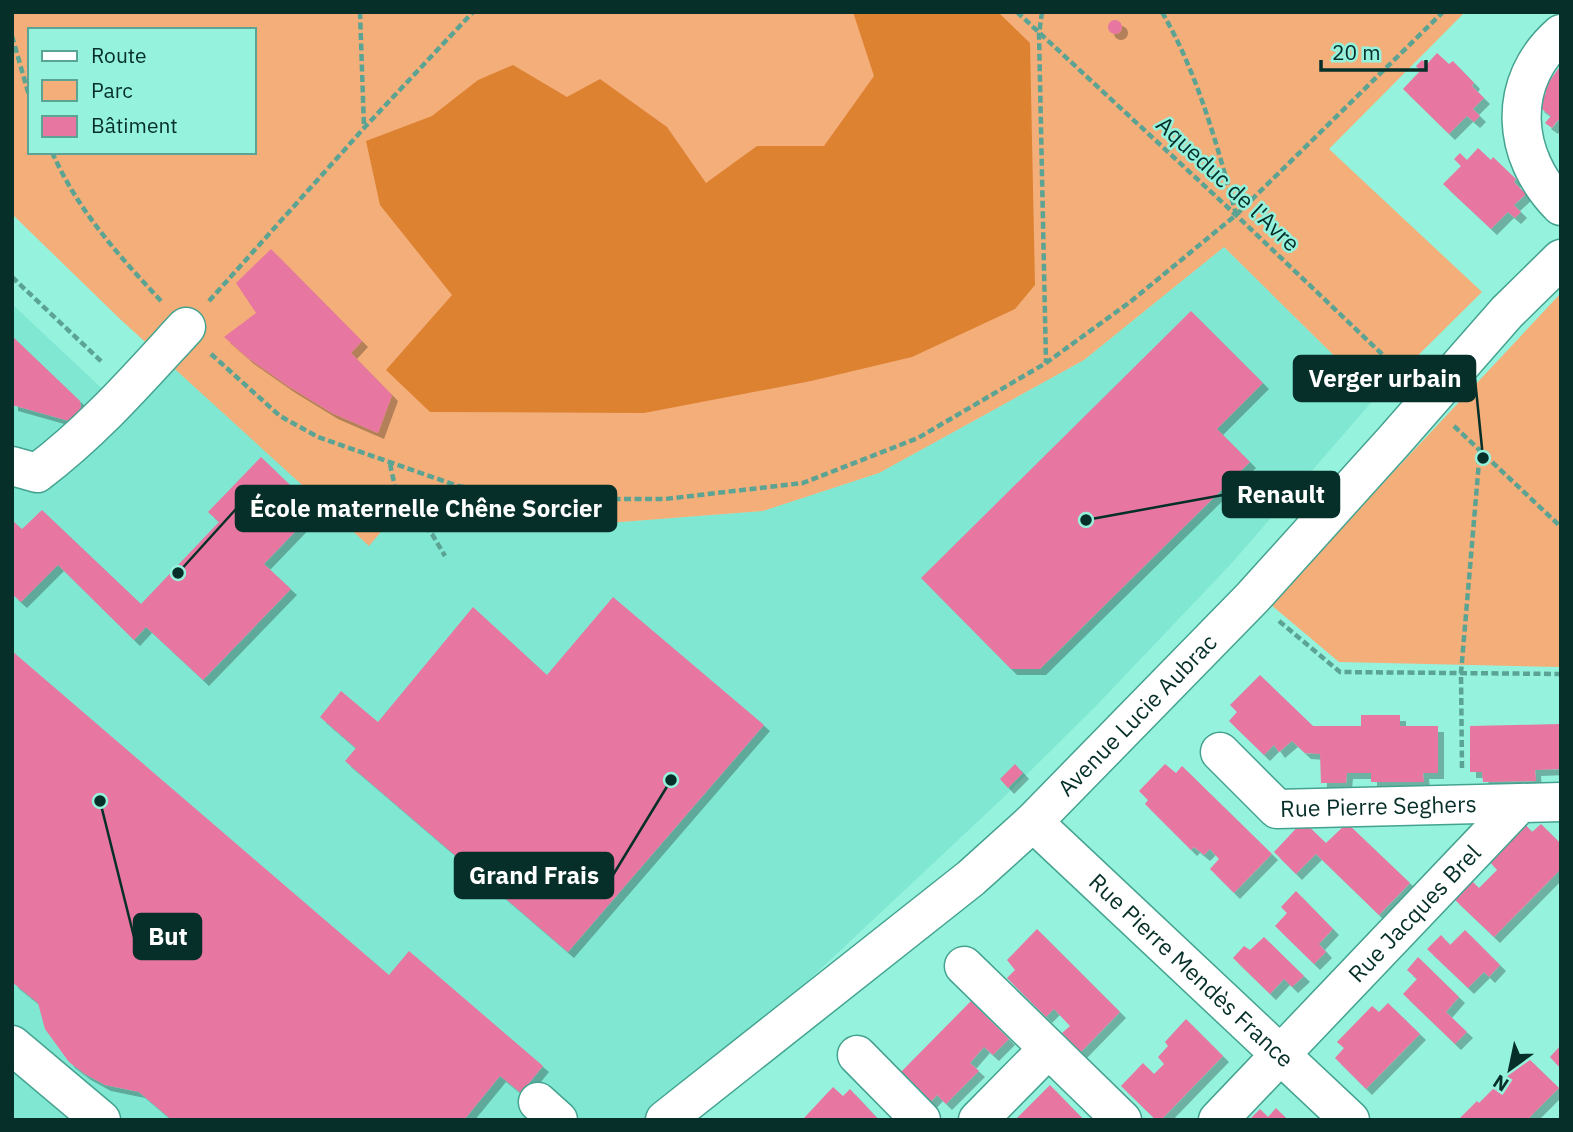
<svg xmlns="http://www.w3.org/2000/svg" width="1573" height="1132" font-family="'IBM Plex Sans',sans-serif">
  <style>
    .built { fill: #80e7d2 }
    .green { fill: #f4ae79; fill-rule: evenodd }
    .forest { fill: #dd8231 }
    .building { fill: #e777a0; filter: url(#shadow) }
    .lines { fill: none; stroke-linecap: round; stroke-linejoin: round }
    .minor-casing { stroke: #44a390; stroke-width: 41 }
    .path { stroke: #5ba393; stroke-width: 4.5; stroke-dasharray: 7 3.5; stroke-linecap: butt }
    .minor { stroke: #fff; stroke-width: 38 }
    .labels { text-anchor: middle; stroke-width: 5; stroke-linejoin: round; paint-order: stroke }
    .street-label { font-size: 23px; fill: #052f28; stroke: #95f2dd }
    .leader { fill: none; stroke: #052f28; stroke-width: 2.5 }
    .callout-dot { fill: #052f28; stroke: #95f2dd; stroke-width: 2.5 }
    .callout { fill: #052f28; stroke: #052f28; stroke-width: 2.5 }
    .callout-label { font-size: 24px; text-anchor: middle; font-weight: bold; fill: #fff }
  </style>
  <defs>
    <filter id="shadow"><feDropShadow dx="6" dy="6" stdDeviation="0" flood-color="#0004"/></filter>
  </defs>
  <rect width="100%" height="100%" fill="#95f2dd"/>
  <path class="built" d="M1224,247l152,150 -146,168 -134,141 -91,90 -292,274 -61,50h-640v-816l100,94 46,-44 260,134 190,35 155,-12 116,-38 205,-113z"/>
  <path class="green" d="M12,12h1453l-136,137 153,143 -106,105 -152,-150 -140,113 -205,113 -116,38 -155,12 -190,-35 -49,58 -249,-227 -108,-105zM30,30h224v122h-224z
    M1561,293v374l-222,-5 -69,-58z"/>
  <path class="forest" d="M853,12h145l32,31 5,242 -20,24 -103,48 -101,24 -167,32 -214,-1 -44,-42 66,-75 -72,-90 -14,-64 66,-25 46,-36 35,-15 54,32 33,-18 67,48 39,56 51,-37h67l50,-70z"/>
  <path class="building" d="M1108 27a7 7 0 1 1 14 0a7 7 0 1 1-14 0Z
    M1437,53l12,11 4,-3 21,22 -2,3 12,12 -11,11 7,7 -6,6 -7,-6 -18,18 -46,-45 17,-18 -4,-5 6,-6 5,4z
    M1561,65v57l-3,-2 -6,8 -7,-5 6,-7 -13,-10 8,-13 -3,-3z
    M1478,148l13,12 2,-3 23,22 -2,3 12,12 -12,11 7,7 -6,6 -7,-6 -17,17 -48,-45 18,-18 -7,-7 6,-6 7,7z
    M271,249l91,92 -11,12 41,42 -14,38 -46,-20 -44,-27 -40,-28 -24,-21 32,-24 -20,-30z
    M1191,311l72,72 -46,46 33,33 -210,207h-29l-90,-91z
    M12,336l68,65 2,13 -13,7 -57,-16z
    M261,457l55,53 -52,54 27,25 -88,91 -57,-53 -12,13 -76,-75 -37,37 -9,-8v-70l2,-2 8,7 20,-19 99,94 78,-82 -11,-10z
    M613,597l151,128 -196,227 -223,-191 11,-13 -36,-31 21,-26 37,31 95,-115 74,68z
    M12,651l377,324 20,-24 134,115 -22,27 -21,-17 -36,44h-292l-33,-28 -34,-7 -20,-11 -16,-12 -24,-33 -7,-26 -26,-21z
    M1260,675l53,51h48v-11h39v11h38v47h-15l1,9h-53v-9h-24l-1,10h-25l-1,-29 -15,-1 -13,-12 -13,11 -5,-7 -10,10 -35,-34 8,-9 -7,-7z
    M1561,724v45l-26,1 1,11 -53,1 -1,-10h-12v-46z
    M1015,764l8,9 -15,15 -8,-9z
    M1165,764l11,9 6,-7 90,88 -38,39 -24,-24 9,-10 -9,-10 -6,6 -10,-8 -3,3 -46,-46 3,-4 -9,-9z
    M1303,821l23,22 21,-20 63,60 -31,32 -63,-61 -20,20 -22,-22z
    M1525,824l7,8 9,-8 20,20v25l-67,68 -41,-39 18,-18 8,8 18,-18 -8,-9z
    M1296,891l37,38 -14,15 7,8 -12,12 -39,-38 12,-13 -6,-6z
    M1037,929l83,83 -39,40 -19,-19 8,-7 -16,-17 -8,8 -39,-39 8,-8 -8,-10z
    M1465,930l35,35 -11,12 -5,-5 -16,16 -41,-39 14,-14 9,10z
    M1264,937l40,39 -12,11 -8,-8 -14,15 -37,-36 11,-12 6,4z
    M1418,957l41,40 -13,15 21,20 -12,12 -52,-50 14,-15 -10,-9z
    M971,1001l38,38 -16,16 -9,-8 -14,16 9,8 -33,33 -9,-9 -8,9 -30,-30z
    M1388,1003l32,31 -54,55 -31,-31 9,-10 -7,-6 35,-36 7,6z
    M1186,1019l37,37 -62,64h-5l-35,-34 22,-23 11,11 10,-10 -6,-7 10,-11 -3,-4z
    M1561,1045v24l-11,-12z
    M1526,1056l33,32 -32,32h-69l19,-19 2,2z
    M1050,1085l34,35h-69z
    M833,1087l10,9 7,-7 29,31h-73l-2,-2z
    M1276,1108l12,12h-39l11,-11 8,8z"/>
  <g class="lines">
    <defs>
      <g id="minor">
        <path d="M1561,34c-55,48 -50,122 0,172"/>
        <path d="M12,466l25,7c56,-42 102,-95 149,-146"/>
        <path id="s1" d="M1220,752l57,57 243,-6"/>
        <path id="s2" d="M1033,822l317,298"/>
        <path d="M964,966l158,154"/>
        <path d="M12,1045l89,75"/>
        <path d="M857,1055l64,65"/>
        <path d="M538,1102l20,18"/>
        <path id="s3" d="M665,1120l306,-242 62,-56 219,-224 141,-156 114,-130 54,-53"/>
        <path d="M978,1120l70,-71"/>
        <path id="s4" d="M1218,1120l302,-317 41,-1"/>
      </g>
    </defs>
    <use href="#minor" class="minor-casing"/>
    <path class="path" d="M360,12l4,115
      M1017,12l219,203 169,161
      M1042,12l-3,22 7,329
      M1162,12c36,62 55,133 74,202
      M12,36l18,63
      M52,152c26,59 67,104 110,150
      M12,277l91,86
      M209,301l155,-173 109,-116
      M211,354l69,62 38,21 140,49 88,13h119l138,-16 115,-45 128,-75 84,-61 106,-87 207,-203
      M1454,426l107,101
      M390,464l5,23 11,22 26,25 13,22
      M1279,621l61,51 221,2
      M1462,768l-1,-95 19,-223"/>
    <use href="#minor" class="minor"/>
  </g>
  <g class="labels">
    <g class="street-label">
      <text transform="translate(1228 184) rotate(43)" y="8">Aqueduc de l'Avre</text>
      <text dy="8" stroke="none"><textPath href="#s3" startOffset="623">Avenue Lucie Aubrac</textPath></text>
      <text dy="8" stroke="none"><textPath href="#s1" startOffset="182">Rue Pierre Seghers</textPath></text>
      <text dy="8" stroke="none"><textPath href="#s4" startOffset="285">Rue Jacques Brel</textPath></text>
      <text dy="8" stroke="none"><textPath href="#s2" startOffset="217">Rue Pierre Mendès France</textPath></text>
    </g>
  </g>
  <path class="leader" d="M1483 458L1475 379M1086 520L1223 495M178 573L236 509M671 780L613 875M100 801L134 937"/>
  <g class="callout-dot">
    <circle cx="1483" cy="458" r="7"/>
    <circle cx="1086" cy="520" r="7"/>
    <circle cx="178" cy="573" r="7"/>
    <circle cx="671" cy="780" r="7"/>
    <circle cx="100" cy="801" r="7"/>
  </g>
  <g class="callout">
    <rect x="1294" y="356" width="181" height="45" rx="7"/>
    <rect x="1223" y="472" width="116" height="45" rx="7"/>
    <rect x="236" y="486" width="380" height="45" rx="7"/>
    <rect x="455" y="853" width="158" height="45" rx="7"/>
    <rect x="134" y="914" width="67" height="45" rx="7"/>
  </g>
  <g class="callout-label">
    <text x="1385" y="387">Verger urbain</text>
    <text x="1281" y="503">Renault</text>
    <text x="426" y="517">École maternelle Chêne Sorcier</text>
    <text x="534" y="884">Grand Frais</text>
    <text x="168" y="945">But</text>
  </g>
  <rect width="1573" height="1132" fill="none" stroke="#052f28" stroke-width="28"/>
  <rect x="28" y="28" width="228" height="126" fill="#95f2dd" stroke="#5ba495" stroke-width="2"/>
  <rect x="42" y="51" width="35" height="10" fill="#ffffff" stroke="#5ba495" stroke-width="2"/>
  <text x="91" y="63" font-size="21" fill="#052f28">Route</text>
  <rect x="42" y="80" width="35" height="21" fill="#f4ae79" stroke="#5ba495" stroke-width="2"/>
  <text x="91" y="98" font-size="21" fill="#052f28">Parc</text>
  <rect x="42" y="116" width="35" height="21" fill="#e777a0" stroke="#5ba495" stroke-width="2"/>
  <text x="91" y="133" font-size="21" fill="#052f28">Bâtiment</text>
  <g transform="translate(1510 1069) rotate(213)" stroke="#95f2dd" stroke-width="5" paint-order="stroke">
  <path d="M0-5L12 26L0 18L-12 26Z" fill="#052f28"/>
  <text y="-10" font-size="19" font-weight="bold" text-anchor="middle" fill="#052f28">N</text>
  </g>
  <path d="M1321 60v10h105v-10" fill="none" stroke="#052f28" stroke-width="3.5"/>
  <text x="1332" y="60" font-size="21" fill="#052f28" stroke="#95f2dd" stroke-width="5" paint-order="stroke">20 m</text>
</svg>
